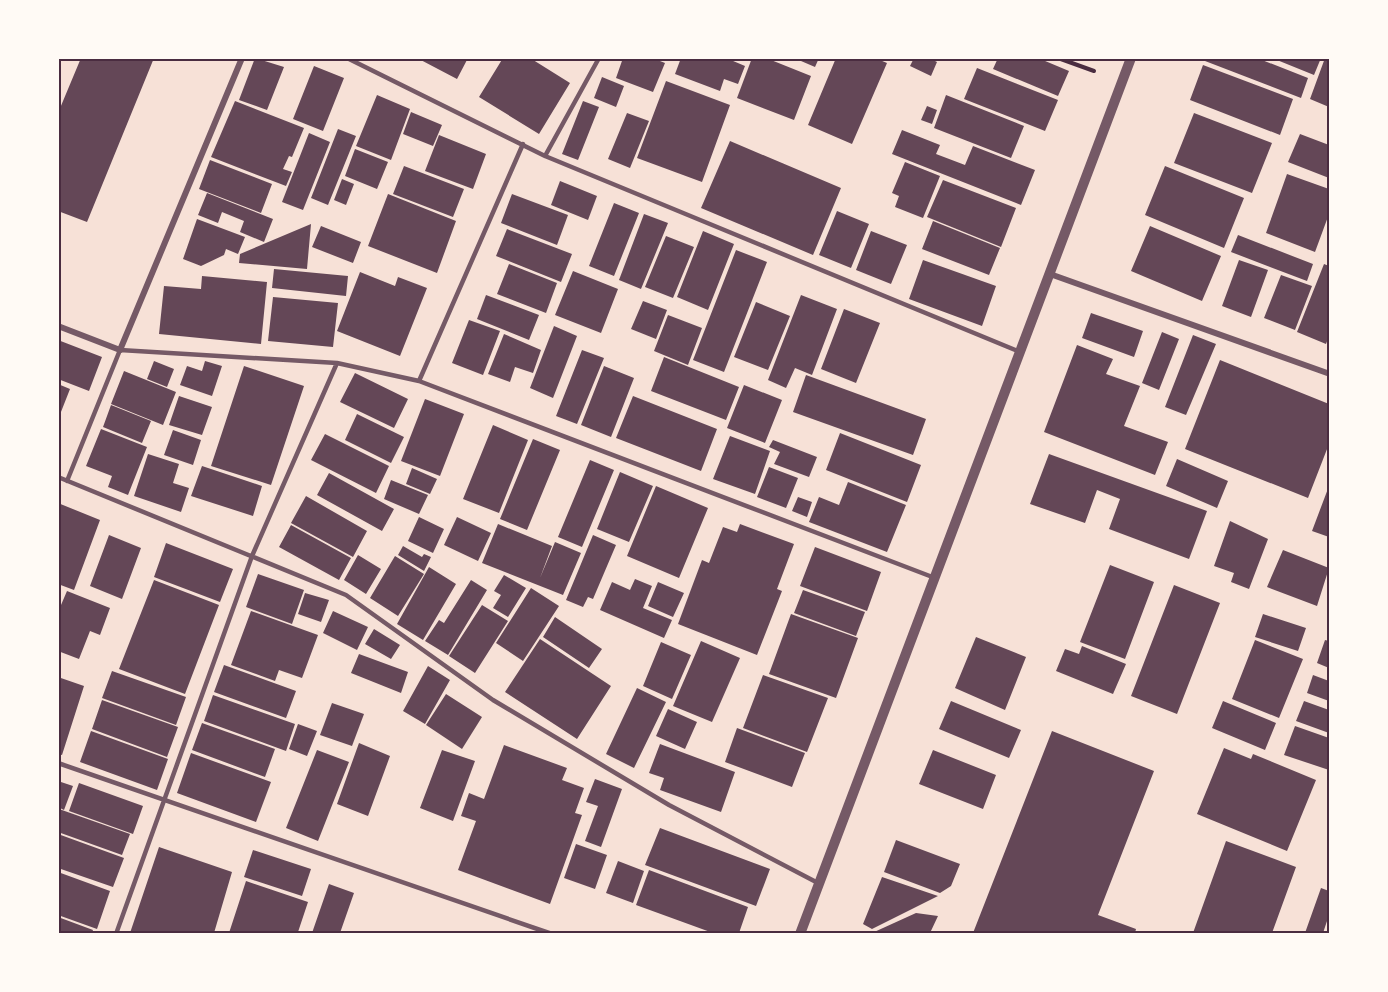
<svg xmlns="http://www.w3.org/2000/svg" width="1388" height="992" font-family="Ubuntu,sans-serif">
  <style>
    .building { fill: #644757 }
    .lines { fill: none; stroke-linecap: round; stroke-linejoin: round }
    .path { stroke: #4a2c40; stroke-width: 4 }
    .service { stroke: #755966; stroke-width: 4.5 }
    .minor { stroke: #755966; stroke-width: 6 }
    .tertiary { stroke: #755966; stroke-width: 10 }
    .neatline { fill: none; stroke: #4a2c40; stroke-width: 2 }
  </style>
  <rect width="100%" height="100%" fill="#f7e1d7"/>
  <path class="building" d="M81,58h73l-67,164 -29,-11v-98z
    M255,58l29,9 -17,43 -28,-10z
    M417,58h51l-11,21z
    M503,58h27l40,25 -31,51 -60,-37z
    M623,58h38l-1,3 5,2 -12,29 -37,-14z
    M681,58h45l19,8 -7,18 -14,-5 -4,12 -45,-17z
    M752,58h14l45,18 -17,44 -57,-22z
    M794,58h25l-4,9z
    M836,58h39l12,5 -35,81 -44,-19z
    M914,58h15l8,4 -6,14 -21,-10z
    M998,58h40l31,13 -11,25 -65,-27z
    M1206,58h51l51,20 -7,20 -96,-37z
    M1272,58h49l-7,17z
    M1325,58h4v49l-19,-8z
    M1203,65l90,34 -13,36 -90,-35z
    M314,66l30,12 -21,53 -30,-12z
    M977,68l81,32 -13,31 -81,-32z
    M602,77l22,9 -8,21 -22,-9z
    M666,81l64,24 -28,77 -65,-24z
    M377,95l33,14 -19,51 -35,-14z
    M946,95l78,31 -13,32 -77,-30z
    M235,101l69,27 -12,29 -3,-1 -6,13 9,3 -6,14 -75,-29z
    M583,101l16,6 -21,53 -16,-6z
    M927,106l10,4 -5,14 -11,-4z
    M411,112l31,13 -9,21 -30,-12z
    M627,113l22,8 -19,47 -22,-9z
    M1194,113l78,30 -20,50 -78,-30z
    M338,129l18,7 -28,69 -17,-7z
    M902,130l38,15 -4,9 29,11 8,-19 62,24 -14,35 -129,-51z
    M309,133l21,9 -27,68 -21,-8z
    M1300,134l29,11v33l-41,-16z
    M439,135l47,19 -13,35 -48,-18z
    M730,141l111,47 -28,67 -112,-47z
    M355,149l33,13 -11,27 -32,-13z
    M210,160l62,24 -11,29 -62,-24z
    M905,162l35,14 -17,42 -28,-11 4,-11 -7,-3z
    M404,166l60,23 -11,28 -60,-23z
    M1165,166l79,32 -20,50 -79,-33z
    M1287,174l42,15v25l-14,38 -49,-19z
    M342,179l12,5 -8,21 -12,-5z
    M943,180l73,28 -15,39 -74,-30z
    M560,181l37,15 -9,24 -37,-15z
    M207,193l66,26 -9,23 -24,-10 4,-11 -22,-9 -4,11 -20,-8z
    M388,194l68,27 -19,52 -69,-27z
    M512,194l56,21 -11,30 -56,-22z
    M614,203l25,10 -25,63 -25,-10z
    M837,211l32,13 -18,44 -32,-13z
    M644,214l24,9 -27,66 -22,-9z
    M197,219l48,18 -7,17 -12,-5 -2,6 -23,11 -18,-7z
    M933,221l67,27 -11,27 -67,-26z
    M311,224l-4,45 -68,-6 1,-9z
    M321,226l40,16 -8,21 -41,-16z
    M1150,226l71,30 -19,45 -71,-30z
    M507,229l65,25 -11,28 -65,-26z
    M703,231l31,13 -26,66 -31,-13z
    M871,231l36,14 -16,39 -35,-14z
    M1238,235l75,29 -6,17 -76,-29z
    M666,236l28,11 -21,51 -28,-11z
    M736,250l31,12 -43,110 -31,-12z
    M923,260l73,26 -14,40 -73,-27z
    M1239,260l29,10 -17,47 -29,-11z
    M509,264l48,19 -11,30 -49,-19z
    M1324,264l5,2v70l-3,8 -29,-12z
    M274,269l74,7 -2,20 -74,-8z
    M573,271l45,18 -17,44 -46,-18z
    M360,272l35,14 3,-9 29,11 -27,68 -63,-25z
    M1281,275l31,11 -17,44 -31,-12z
    M202,276l65,6 -6,62 -102,-10 5,-48 37,3z
    M486,295l53,20 -10,25 -52,-21z
    M801,295l36,14 -25,66 -17,-7 -9,20 -18,-8z
    M273,297l65,6 -5,44 -65,-6z
    M643,301l24,9 -11,29 -25,-10z
    M756,302l34,14 -22,54 -34,-13z
    M844,309l36,14 -24,60 -35,-14z
    M1091,313l52,18 -9,26 -52,-19z
    M668,315l34,13 -14,37 -34,-14z
    M469,320l31,11 -17,44 -31,-12z
    M554,326l23,10 -24,62 -23,-10z
    M1162,332l17,7 -20,51 -17,-7z
    M504,334l37,16 -8,23 -18,-6 -5,15 -22,-8z
    M1193,335l23,9 -30,71 -21,-8z
    M58,340l44,17 -13,34 -31,-12z
    M1077,345l36,14 -7,15 34,12 -16,40 44,16 -13,33 -111,-43z
    M582,350l22,8 -27,66 -21,-8z
    M664,357l75,30 -13,33 -75,-29z
    M1220,360l109,44v40l-21,54 -123,-49z
    M154,361l20,8 -7,18 -20,-8z
    M205,361l17,5 -10,30 -32,-11 7,-19 15,5z
    M244,366l60,20 -33,99 -60,-19z
    M604,366l30,12 -23,59 -30,-12z
    M124,371l52,21 -13,33 -52,-21z
    M355,373l53,26 -14,29 -54,-26z
    M806,375l120,44 -13,36 -120,-43z
    M58,384l12,5 -11,28h-1z
    M744,385l38,15 -17,43 -38,-15z
    M179,396l33,11 -10,28 -33,-10z
    M633,396l84,33 -16,42 -85,-33z
    M425,399l39,15 -24,62 -39,-15z
    M111,405l40,16 -9,22 -39,-16z
    M357,414l47,23 -13,26 -46,-23z
    M493,425l35,15 -29,73 -36,-14z
    M101,429l46,18 -19,48 -20,-8 4,-11 -26,-10z
    M173,430l28,10 -8,25 -29,-10z
    M840,433l81,32 -14,37 -81,-32z
    M325,434l64,32 -13,27 -65,-33z
    M730,436l40,15 -15,43 -42,-15z
    M533,439l27,11 -33,80 -27,-11z
    M773,440l44,17 -8,20 -35,-13 6,-12 -11,-5z
    M148,454l31,10 -6,19 16,5 -8,24 -47,-16z
    M1049,454l158,57 -18,48 -80,-30 11,-30 -23,-9 -12,33 -55,-19z
    M1177,459l51,22 -11,27 -51,-22z
    M590,460l24,10 -32,77 -24,-10z
    M202,466l60,20 -9,30 -62,-20z
    M769,467l29,11 -12,30 -29,-11z
    M412,468l25,11 -7,15 -24,-10z
    M620,472l33,14 -24,56 -32,-13z
    M329,473l65,36 -12,22 -65,-36z
    M391,480l37,15 -9,19 -35,-15z
    M848,482l58,23 -19,47 -78,-30 10,-25 20,8z
    M656,486l52,22 -29,70 -52,-22z
    M1329,486v51l-17,-6z
    M306,496l61,35 -14,26 -62,-34z
    M798,497l14,5 -5,15 -15,-6z
    M58,503l42,17 -26,70 -16,-6z
    M419,517l25,12 -11,24 -25,-12z
    M457,517l34,16 -13,28 -34,-16z
    M1230,521l38,18 -19,50 -18,-7 3,-9 -20,-7z
    M498,524l54,22 -12,32 15,-36 26,11 -18,42 -81,-32z
    M740,524l54,20 -17,45 5,2 -25,64 -79,-31 24,-64 7,3 14,-36 14,5z
    M291,525l60,33 -12,22 -60,-33z
    M109,535l32,13 -19,51 -32,-13z
    M593,535l23,10 -23,54 -5,-2 -5,10 -17,-7z
    M166,543l67,26 -13,33 -66,-25z
    M403,546l19,11 2,-3 7,3 -7,14 -26,-16z
    M815,547l66,25 -14,39 -67,-25z
    M1283,550l46,18 -12,38 -50,-19z
    M358,555l23,14 -15,25 -22,-14z
    M395,556l29,18 -26,42 -28,-18z
    M1110,565l44,17 -29,77 -45,-17z
    M429,567l27,17 -33,56 -26,-16z
    M258,574l46,16 -12,34 -46,-17z
    M504,575l22,13 -18,29 -15,-9 8,-13 -7,-4z
    M635,579l17,7 -9,22 29,12 -8,18 -64,-28 12,-28 18,8z
    M154,580l65,25 -34,89 -66,-25z
    M471,580l16,10 -39,65 -23,-14 14,-21 5,3z
    M658,582l26,11 -11,24 -25,-11z
    M1174,585l46,18 -43,111 -46,-18z
    M531,588l28,18 -36,55 -27,-18z
    M803,590l62,22 -9,24 -62,-23z
    M67,591l43,17 -10,27 -10,-4 -11,28 -21,-8v-39z
    M305,593l24,7 -8,22 -23,-8z
    M482,605l26,16 -33,52 -26,-17z
    M251,611l67,24 -16,43 -23,-8 -4,11 -44,-16z
    M333,611l35,16 -11,23 -34,-17z
    M791,614l67,24 -22,60 -67,-24z
    M1263,614l43,14 -8,23 -43,-14z
    M555,617l47,32 -13,19 -46,-31z
    M374,629l26,16 -9,14 -26,-15z
    M976,637l50,20 -21,53 -50,-22z
    M540,639l71,47 -34,53 -72,-47z
    M1255,640l48,19 -24,59 -47,-19z
    M1325,640l4,1v27l-12,-5z
    M701,641l39,17 -28,64 -39,-16z
    M661,642l30,13 -19,44 -29,-13z
    M1082,646l44,18 -13,30 -57,-23 9,-22 14,5z
    M359,654l49,18 -7,21 -50,-20z
    M224,665l72,26 -10,27 -72,-26z
    M428,666l22,14 -25,44 -22,-13z
    M112,671l74,26 -10,28 -74,-27z
    M763,675l65,23 -21,54 -64,-24z
    M1313,675l16,6v20l-22,-8z
    M58,677l26,9 -22,69 -4,-1z
    M637,688l29,14 -32,66 -28,-14z
    M446,694l36,23 -20,32 -36,-24z
    M213,695l82,29 -9,27 -82,-30z
    M102,700l76,27 -11,30 -75,-28z
    M951,701l70,29 -12,28 -70,-29z
    M1223,701l53,22 -11,27 -53,-22z
    M1304,701l25,9v23l-33,-12z
    M332,703l32,11 -12,32 -32,-11z
    M668,709l29,13 -12,27 -29,-13z
    M202,723l73,26 -10,28 -73,-27z
    M298,724l19,7 -10,25 -18,-7z
    M1295,726l34,12v32l-45,-15z
    M737,728l68,25 -13,34 -67,-25z
    M91,731l77,28 -11,31 -77,-28z
    M1052,731l102,40 -56,144 38,14 -1,4h-162z
    M359,743l31,13 -22,60 -31,-12z
    M660,744l75,28 -14,40 -61,-22 4,-12 -15,-5z
    M504,745l63,23 -5,12 22,8 -9,25 7,2 -32,89 -92,-34 18,-49 -15,-5 8,-23 15,6z
    M1224,748l27,11 2,-5 63,26 -29,71 -90,-37z
    M317,750l32,12 -31,79 -32,-13z
    M442,750l33,11 -22,60 -33,-13z
    M933,750l63,25 -13,34 -64,-25z
    M191,753l80,29 -15,40 -79,-29z
    M595,779l27,10 -21,58 -16,-6 13,-35 -12,-4z
    M58,781l15,5 -9,24 -6,-3z
    M79,783l64,23 -10,28 -64,-23z
    M59,809l71,25 -8,21 -64,-23z
    M660,828l110,41 -14,37 -111,-41z
    M58,834l66,24 -11,29 -55,-19z
    M896,840l64,24 -9,22 -11,7 -56,-21z
    M1226,841l70,26 -24,66h-79z
    M576,844l31,11 -12,34 -31,-11z
    M159,847l73,25 -18,61h-84z
    M253,850l58,19 -9,27 -58,-19z
    M618,861l26,10 -11,32 -27,-10z
    M649,870l99,37 -9,26h-26l-77,-28z
    M58,872l52,19 -13,38 -39,-14z
    M882,877l56,19 -66,33 -9,-5z
    M246,881l62,21 -10,30 -69,1z
    M329,884l25,9 -14,40h-28z
    M1321,888l8,3v24l-6,18h-18z
    M916,913l22,3 -8,17h-58z
    M58,917l35,13 -1,3h-34z"/>
  <g class="lines">
    <path class="path" d="M1058,58l36,13"/>
    <path class="service" d="M347,58l198,98 475,196
      M545,156l54,-98
      M419,381l104,-237
      M58,477l288,118 147,105 176,105 149,78
      M67,481l53,-131 217,13 82,18 516,197
      M58,763l494,171
      M116,934l136,-378 85,-193"/>
    <path class="minor" d="M1050,274l280,100
      M58,326l62,24 122,-292"/>
    <path class="tertiary" d="M800,934l331,-876"/>
  </g>
  <rect width="1388" height="992" fill="none" stroke="#fffaf5" stroke-width="120"/>
  <rect x="60" y="60" width="1268" height="872" class="neatline"/>
</svg>
